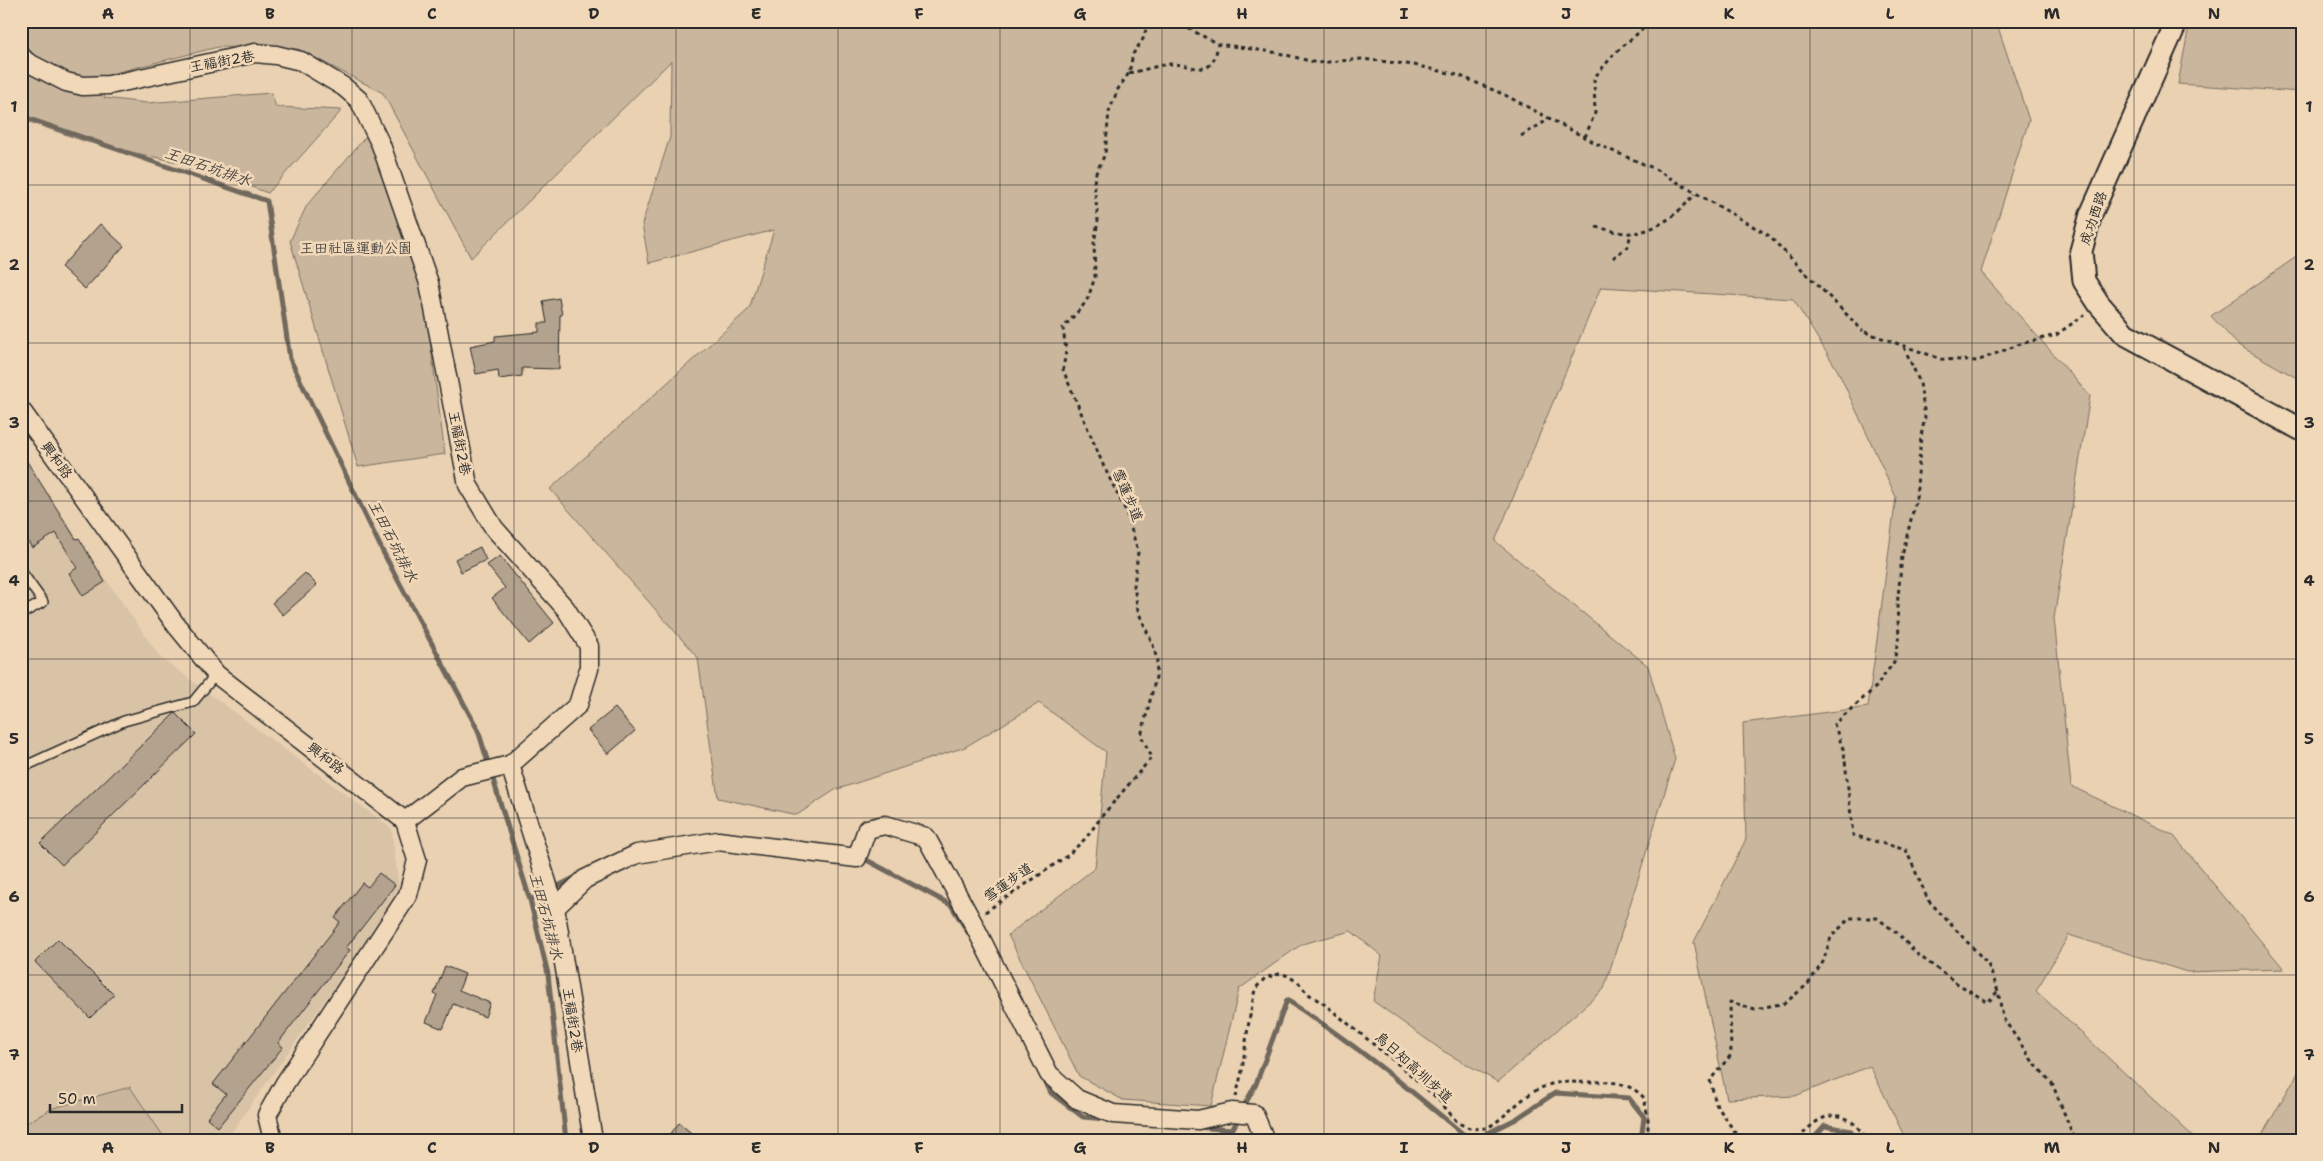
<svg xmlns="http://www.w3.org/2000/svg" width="2323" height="1161" font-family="'Shantell Sans','LXGW WenKai TC',sans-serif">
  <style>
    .built { fill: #d9c3a7 }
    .green { fill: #c9b69c; stroke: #7a7064 }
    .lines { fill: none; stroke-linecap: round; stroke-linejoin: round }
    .stream { stroke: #70675c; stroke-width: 5 }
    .building { fill: #b3a28d; stroke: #2b2b2b }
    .service-casing { stroke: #2b2b2b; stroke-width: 12 }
    .minor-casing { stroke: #2b2b2b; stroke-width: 21 }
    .tertiary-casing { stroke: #2b2b2b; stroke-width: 25 }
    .path { stroke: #2b2b2b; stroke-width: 3; stroke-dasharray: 4 4; stroke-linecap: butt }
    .service { stroke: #f1d8b8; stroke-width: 9 }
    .minor { stroke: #f1d8b8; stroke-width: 18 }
    .tertiary { stroke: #f1d8b8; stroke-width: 21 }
    .grid { fill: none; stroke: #2b2b2b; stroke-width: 1; stroke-opacity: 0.55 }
    .labels { text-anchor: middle; stroke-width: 5; stroke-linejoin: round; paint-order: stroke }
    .street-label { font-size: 14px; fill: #2b2b2b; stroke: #f1d8b8 }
    .park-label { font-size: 14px; fill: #4b4742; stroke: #f1d8b8 }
    .water-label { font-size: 15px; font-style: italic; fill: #484440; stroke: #f1d8b8 }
    .neatline { fill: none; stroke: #2b2b2b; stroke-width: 2 }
    .grid-label { font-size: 16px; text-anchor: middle; font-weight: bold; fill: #2b2b2b }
  </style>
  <rect width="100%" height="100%" fill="#e9d1b2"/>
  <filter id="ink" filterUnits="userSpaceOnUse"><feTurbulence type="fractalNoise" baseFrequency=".02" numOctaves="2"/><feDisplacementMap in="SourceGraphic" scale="10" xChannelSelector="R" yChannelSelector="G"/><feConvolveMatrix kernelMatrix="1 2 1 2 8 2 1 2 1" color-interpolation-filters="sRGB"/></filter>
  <g filter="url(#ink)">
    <path class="built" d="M21,457l139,200 231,171 9,67 -174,245h-96l-109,-21z"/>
    <path class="green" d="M21,21h1975l33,99 -48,152 109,124 -36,222 17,168 102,49 111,134 -97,3 -118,-37 -33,56 161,149h-291l-36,-74 -75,30 -68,3 -33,-157 52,-103 -3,-116 125,-16 28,-210 -58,-126 -45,-72 -192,-12 -106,254 153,125 27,93 -71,230 -106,93 -55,-31 -70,-50 9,-45 -31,-25 -49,13 -63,45 -28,117 -88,-6 -44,-24 -71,-141 87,-67 11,-116 -67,-49 -74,44 -130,43 -38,25 -79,-17 -20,-140 -148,-169 199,-180 25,-79 -125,33 -7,-39 28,-87 1,-76 -200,197 -88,-165 -85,-44 -80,-2 -108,27 -6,24 43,5 124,-10 5,14 66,3 -74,83 -73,-27 -108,-24 -66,-23z
      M2190,21h112v71l-124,-8z
      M368,134l47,93 30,227 -87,13 -68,-226 17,-36z
      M2302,253v128l-64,-36 -27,-29z
      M2302,1066v74h-43z
      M130,1087l36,53h-145v-14l32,-18z"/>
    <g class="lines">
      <path class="stream" d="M21,116l246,85 23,158 93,193 95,178 52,170 18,74 18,166
        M861,857l90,48 18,29
        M530,900l48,-24
        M1043,1077l8,16 32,24 23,2
        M1243,1108l13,-24 31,-84c65,42 124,90 183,140
        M1197,1127l35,3 8,-14
        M1474,1140l42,-21 39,-26 74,5 15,19 -3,23
        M1812,1140l13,-14 26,5 5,9"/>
    </g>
    <path class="building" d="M100,224l24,22 -39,43 -24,-22z
      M559,298l3,17h-2l-1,54 -37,-1v8l-23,3 -1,-9 -22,4 -6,-28 25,-5v-5l44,-4v-9h8l-4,-22z
      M21,452l55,87 3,-1 26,44 -22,14 -14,-23 8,-5 -21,-35 -24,15 -11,-18z
      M480,547l6,13 -25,12 -6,-13z
      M500,556l54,67 -25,21 -37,-46 13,-10 -18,-23z
      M305,573l12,12 -34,30 -11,-12z
      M615,708l20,23 -27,23 -20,-24z
      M175,713l21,21 -134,131 -22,-22z
      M379,873l16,12 -49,63 4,2 -72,93 5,4 -65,80 -11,-9 19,-24 -13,-10 127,-162 -5,-4 27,-35 6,4z
      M58,939l56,56 -24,23 -55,-56z
      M445,966l20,8 -6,16 31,13 -5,14 -32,-13 -10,25 -17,-7 11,-27 -3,-1z
      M679,1123l21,17h-34z"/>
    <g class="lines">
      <defs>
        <path id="service" d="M21,571l22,31 -22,12
          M21,768l103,-47 69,-19 23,-28"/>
        <path id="minor" d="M21,56l6,6 39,20 17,4 26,-1 146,-32 21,2 25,6 43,26 15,13 22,45 48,138 39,202 26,43 72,81 23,37v23l-11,36 -68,60 45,143 38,232
          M21,410l155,215 40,49 189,147 12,39 -9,35 -123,188 -18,32 6,25
          M405,821l57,-44 48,-12
          M555,908l30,-29 52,-25 81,-13 139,17 10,-29 18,-4 41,12 47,86 76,151 28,25 36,15 85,6 34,-8 22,2 11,26"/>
        <path id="tertiary" d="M2177,21l-86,193 -10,37 3,30 15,23 26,30 177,96"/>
      </defs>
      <use href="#service" class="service-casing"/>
      <use href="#minor" class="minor-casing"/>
      <use href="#tertiary" class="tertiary-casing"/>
      <path class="path" d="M1174,21l44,23 61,9 38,10 45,-4 52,6 44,10 47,20 96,51 52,22 115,67 95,96
        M1129,73c13,-2 32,-9 43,-9 25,1 40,17 46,-20
        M1521,136l30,-18
        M1585,137l10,-24 -1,-35 21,-25 37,-32
        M1596,227c11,2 25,7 36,6 25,-2 47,-20 63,-39
        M1613,258l15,-12 3,-13
        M1865,332l76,27 36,2 43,-17 36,-9 28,-20
        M1904,347l16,36 5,34 -4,19 -5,63 -14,57 -5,51 2,28 -5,27 -18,25 -42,37 10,27 9,84 53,15 22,50 60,64 10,27 5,27 30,44 19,21 23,57
        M985,912l82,-56 19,-18 16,-22 50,-59 -11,-21 15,-59 1,-17 -4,-15 -15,-34 -4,-25 4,-34 -12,-41 -22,-44 -38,-90 -3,-8 3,-18 -3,-23 19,-21 6,-9 7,-21 -1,-34 4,-22 -4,-39 2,-9 9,-19 4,-42 9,-23 11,-16 4,-19 10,-15 6,-18
        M1236,1097l6,-26 6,-44 7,-38 10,-11 14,-4 7,1 12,7 9,11 17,11 80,65 33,29 21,25 14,6 15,-1c18,-10 31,-28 50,-38 20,-11 32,-7 53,-8 19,-1 40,0 54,16l4,19v23
        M1740,1140l-24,-36 -6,-24 21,-25 -1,-53 25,7 30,-6 23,-19 15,-22 8,-25 19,-19h27l20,15 20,21 41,30 30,18 10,-11
        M1798,1140c23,-30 48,-35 69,0"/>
      <use href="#service" class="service"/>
      <use href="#minor" class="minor"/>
      <use href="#tertiary" class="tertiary"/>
    </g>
  </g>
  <path class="grid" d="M190,21v1119M352,21v1119M514,21v1119M676,21v1119M838,21v1119M1000,21v1119M1162,21v1119M1324,21v1119M1486,21v1119M1648,21v1119M1810,21v1119M1972,21v1119M2134,21v1119M21,185h2281M21,343h2281M21,501h2281M21,659h2281M21,818h2281M21,975h2281"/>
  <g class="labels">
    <g class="street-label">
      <text transform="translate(222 61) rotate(-10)" y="5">王福街2巷</text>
      <text transform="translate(2093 218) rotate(-71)" y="5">成功西路</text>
      <text transform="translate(460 443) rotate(79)" y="5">王福街2巷</text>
      <text transform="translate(57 460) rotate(54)" y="5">興和路</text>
      <text transform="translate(1128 495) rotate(67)" y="5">雪蓮步道</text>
      <text transform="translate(326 758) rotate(37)" y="5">興和路</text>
      <text transform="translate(1008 882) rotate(-35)" y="5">雪蓮步道</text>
      <text transform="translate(573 1020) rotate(81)" y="5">王福街2巷</text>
      <text transform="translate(1414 1067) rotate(42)" y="5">烏日知高圳步道</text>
    </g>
    <g class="park-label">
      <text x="356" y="253">王田社區運動公園</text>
    </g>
    <g class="water-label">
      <text transform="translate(208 167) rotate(19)" y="5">王田石坑排水</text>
      <text transform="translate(393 541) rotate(63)" y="5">王田石坑排水</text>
      <text transform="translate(546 916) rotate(75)" y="5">王田石坑排水</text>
    </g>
  </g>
  <rect width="2323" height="1161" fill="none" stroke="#f1d8b8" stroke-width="55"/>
  <path d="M50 1104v8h132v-8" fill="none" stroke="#2b2b2b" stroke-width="2.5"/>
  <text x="58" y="1104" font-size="15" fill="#2b2b2b" stroke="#f1d8b8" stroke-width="4" paint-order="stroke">50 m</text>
  <rect x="28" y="28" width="2268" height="1106" class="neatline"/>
  <g class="grid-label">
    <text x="108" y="19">A</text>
    <text x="270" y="19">B</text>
    <text x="432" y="19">C</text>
    <text x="594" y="19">D</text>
    <text x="756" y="19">E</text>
    <text x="919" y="19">F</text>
    <text x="1080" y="19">G</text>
    <text x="1242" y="19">H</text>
    <text x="1404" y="19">I</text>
    <text x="1566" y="19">J</text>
    <text x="1729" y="19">K</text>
    <text x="1890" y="19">L</text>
    <text x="2052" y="19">M</text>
    <text x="2214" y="19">N</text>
    <text x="14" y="112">1</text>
    <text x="2309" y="112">1</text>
    <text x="14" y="270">2</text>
    <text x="2309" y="270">2</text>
    <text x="14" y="428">3</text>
    <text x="2309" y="428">3</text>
    <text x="14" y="586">4</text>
    <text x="2309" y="586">4</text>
    <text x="14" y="744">5</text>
    <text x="2309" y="744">5</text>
    <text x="14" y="902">6</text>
    <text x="2309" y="902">6</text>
    <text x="14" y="1060">7</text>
    <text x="2309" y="1060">7</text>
    <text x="108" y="1153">A</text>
    <text x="270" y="1153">B</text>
    <text x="432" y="1153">C</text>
    <text x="594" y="1153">D</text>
    <text x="756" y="1153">E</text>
    <text x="919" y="1153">F</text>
    <text x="1080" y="1153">G</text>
    <text x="1242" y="1153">H</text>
    <text x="1404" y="1153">I</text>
    <text x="1566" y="1153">J</text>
    <text x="1729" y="1153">K</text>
    <text x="1890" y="1153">L</text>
    <text x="2052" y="1153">M</text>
    <text x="2214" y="1153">N</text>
  </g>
</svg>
